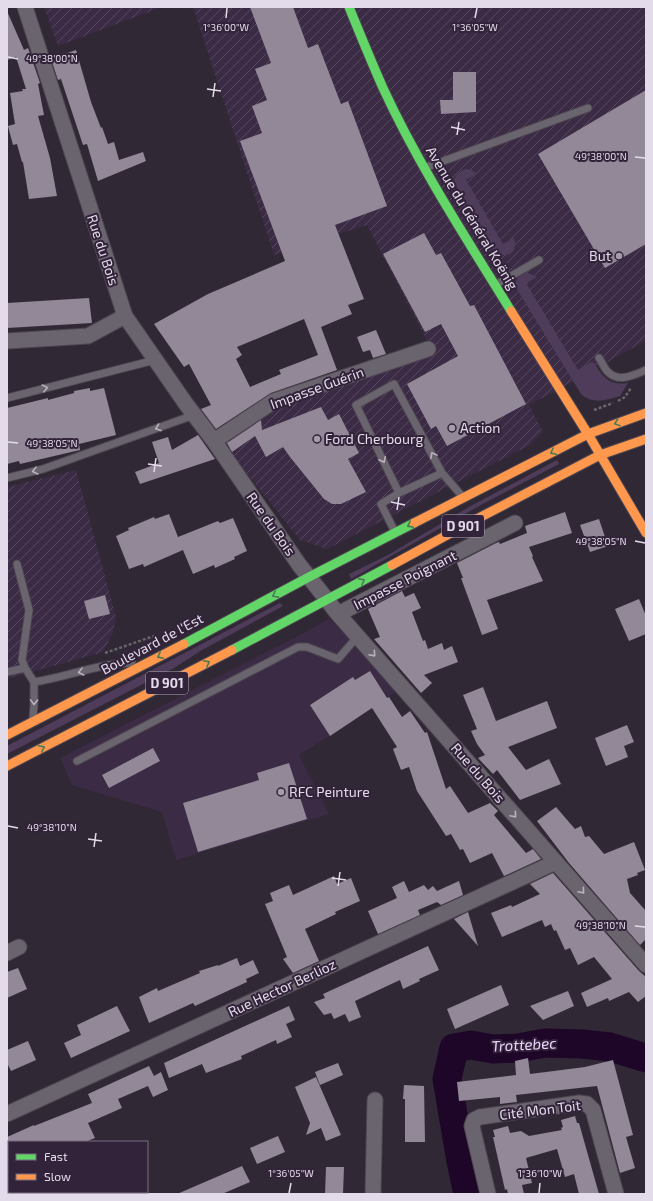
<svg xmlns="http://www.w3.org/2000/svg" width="653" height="1201" font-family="'Exo 2',sans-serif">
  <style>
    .built { fill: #3b2b45 }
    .industrial { fill: url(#industrial-furrows) }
    .green { fill: #4f3c5b }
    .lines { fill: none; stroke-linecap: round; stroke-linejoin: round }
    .river { stroke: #1e0629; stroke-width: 29 }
    .building { fill: #928897; fill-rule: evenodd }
    .lane-casing { stroke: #4d4651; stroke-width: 9 }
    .street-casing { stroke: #4d4651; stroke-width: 17 }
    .fast-casing { stroke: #4d4651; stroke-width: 11 }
    .slow-casing { stroke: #4d4651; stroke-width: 11 }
    .path { stroke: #68636c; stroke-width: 2.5; stroke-dasharray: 3 2; stroke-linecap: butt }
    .lane { stroke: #6a646e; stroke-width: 7 }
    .street { stroke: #6a646e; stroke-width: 15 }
    .fast { stroke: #63d668; stroke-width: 9 }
    .slow { stroke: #ff974d; stroke-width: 9 }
    .oneway { stroke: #b9b1bf }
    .oneway2 { stroke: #4a7c51 }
    .ticks { fill: none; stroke: #e4dbea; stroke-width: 1.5 }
    .poi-dot { fill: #a59cab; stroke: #32233a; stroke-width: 1.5 }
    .labels { text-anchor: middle; stroke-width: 4; stroke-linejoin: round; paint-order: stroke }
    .shield { fill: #32233a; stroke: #afa4b5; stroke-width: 1 }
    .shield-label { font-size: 13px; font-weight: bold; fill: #e4dbea }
    .street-label { font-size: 14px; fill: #e4dbea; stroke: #32233a }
    .poi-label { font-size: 14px; fill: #e4dbea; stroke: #32233a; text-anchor: start }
    .water-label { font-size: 15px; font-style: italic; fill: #eed3fe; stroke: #32233a }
    .ticks-label { font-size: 10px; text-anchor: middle; fill: #e4dbea; stroke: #32233a; stroke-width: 4; stroke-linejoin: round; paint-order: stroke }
  </style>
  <defs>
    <pattern id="industrial-furrows" width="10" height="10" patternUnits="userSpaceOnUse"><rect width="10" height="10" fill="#3b2b45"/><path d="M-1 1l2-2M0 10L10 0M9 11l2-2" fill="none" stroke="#574960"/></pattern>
  </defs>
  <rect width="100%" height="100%" fill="#312835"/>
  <path class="built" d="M329,619l72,68 -14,11 -88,57 30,59 -153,46 -14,-48 -90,-27 -12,-27 240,-123z"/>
  <path class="industrial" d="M44,7h118l-104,39z
    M193,7h453v333l-62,36 -55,29 14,27 -13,13 -203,104 -27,-9 -78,-98 56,-35 119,-39 36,-16 -66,-127 -93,30z
    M76,470l40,147 -3,16 -10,19 -96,27v-192z"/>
  <path class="green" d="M467,169l5,1 4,4 -10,6 37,64 11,-6c5,15 -8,22 -20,13l-40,-69c1,-8 5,-11 13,-13z
    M523,273h5l9,4 -11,6 52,87 13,-8 3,1c9,14 15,23 34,20l-8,13c-14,4 -26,9 -39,-2l-66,-108c1,-6 3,-9 8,-13z
    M557,460l2,4 -80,42 -128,73 -2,-5 39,-19 81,-48z
    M280,603l3,3 -81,44 -28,18 -167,86v-8z"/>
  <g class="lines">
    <path class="river" d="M468,1194l-7,-33 -14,-82 7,-31 17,-3 22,4 25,-1 27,-5 37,1 28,3 36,11"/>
  </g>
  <path class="building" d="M250,7h43l15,41 10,-4 23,60 7,-3 39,105 -52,19 29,74 -16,6 4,9 -31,13 16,43 -66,23 -55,36 -15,-20 10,-4 -22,-41 -5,3 -30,-43 54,-30 77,-33 -45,-120 22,-8 -10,-27 15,-6 -12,-31 16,-6zM304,319l14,36 -39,15 2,4 -31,13 -14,-28 6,-4 -5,-8z
    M7,11l17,39 4,-2 12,35 -2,1 6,31 -6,1 12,42 7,38 -28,3 -6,-37h-1l-5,-18 -4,1 -5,-19 7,-2 -5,-31 13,-2 -1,-2h4l-10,-32 -9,3z
    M76,50l15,52 10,26 1,-1 6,17 6,-2 5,18 24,-8 3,9 -48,20 -11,-37 -4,1 -22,-66 -3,1 -7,-21z
    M453,72h23v40l-35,2 -1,-14h13z
    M646,90v154l-41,24 -67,-114z
    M424,233l12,22 5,-2 29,53 4,-1 52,99 -79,42 -11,-20 -5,3 -24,-45 51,-28 -17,-32 -16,8 -42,-78z
    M89,298l3,25 -85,5v-25z
    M376,330l10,24 -13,4 -3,-8 -7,2 -6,-15z
    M90,388v3l14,-3 12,47 -37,9 1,6 -60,14 -1,-3 -12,3v-56l41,-10v2l26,-7v-2z
    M321,407l7,13 11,-6 20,39 -11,6 18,33 -25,12h-9l-8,-5 -34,-42 -7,-10 -17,10 -11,-21 -23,16 -5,-9 34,-23 1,10z
    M198,435l17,24 -75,25 -5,-12 24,-9 -7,-21 16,-5 4,13z
    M565,512l7,21 -43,14 4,9 -1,1 11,24 -56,19 11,29 -16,6 -21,-57h2l-6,-15 39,-20 3,-1 1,2 27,-11 -2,-7z
    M169,514l9,23 40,-16 2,2 13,-5 14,33 -13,6 1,2 -20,9 -1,-3 -21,9 -10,-24 -39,17 -1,-3 -14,5 -13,-33 13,-6 -1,-2 26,-11 1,2z
    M599,519l9,27 -18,6 -10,-27z
    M402,591l3,6 9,-4 7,15 -9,4 11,29 2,-1 3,9 14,-6 2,7 8,-4 6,16 -34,13 8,8 -11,10 -47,-54 6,-2 -12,-28z
    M105,595l5,19 -21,5 -5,-18z
    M639,599l7,17v18l-17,7 -14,-32z
    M370,671l17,27 2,-1 13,20 8,-6 15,22 2,-1 19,57 4,-3 18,27 22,-10 8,8 -4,4 32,38 7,-4 8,10 -37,17 -12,-23 -22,10 -7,-14 -3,1 -9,-16 -5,2 -29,-45 -8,-24 -8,3 -8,-21 4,-2 -25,-39 -42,28 -20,-31 43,-28 2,3z
    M483,687l13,34 51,-20 10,27 -49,19 18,23 23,-11 12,25 -41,16 -23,-30 -4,4 -15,-16 7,-3 -8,-11 -6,-13 6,-2 -14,-34z
    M627,725l7,17 -10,4 4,11 -22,9 -11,-28z
    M153,748l7,13 -51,27 -7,-13z
    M289,763l18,56 -109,33 -15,-49 76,-23 -2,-7z
    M556,807l19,22 6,-3 4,11 4,-1 15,18 30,-12 11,28 -8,3 1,2 -11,4 3,14 16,18v28l-6,6 -71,-82 -32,-42z
    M553,873l86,98 7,6v19l-8,6 -9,-10 -20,9 -1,-3 -21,9 -6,-14 31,-14 -18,-22 -16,8 -8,-17 -5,2 -9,-20 -2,1 -3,-7 -6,3 -3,-7 -40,17 -11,-24 20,-8 1,2 28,-13 -10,-10z
    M334,876l3,8 14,-6 9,23 -25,11 1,2 -31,15 14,32 -26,12 -10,-14 4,-2 -22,-53 8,-3 -3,-8 19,-8 4,10z
    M404,881l5,11 15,-7 4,5 5,-4 4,5 22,-10 4,14 -22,10 -4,-3 -19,8 2,5 -42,19 -10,-23 29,-13 -5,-11z
    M468,912l10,34 -24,-27z
    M428,946l11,24 -20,9 1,2 -17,8 -3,-9 -45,21 6,16 -12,5 -4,-8 -11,5 -3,-6 -7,2 -10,-13 11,-4 -2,-4z
    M237,958l3,8 13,-6 6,13 -13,6 1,3 -52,24 -2,-3 -44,20 -10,-26 18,-9 1,3 42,-18 -1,-2 19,-6v1z
    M18,968l9,21 -20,9v-26z
    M501,985l8,20 -54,24 -8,-20z
    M568,991l6,15 -31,14 -13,-14z
    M117,1006l13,25 -59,27 -7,-15 17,-8 -4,-10z
    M289,1006l6,14 -9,4 6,13 -15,7 -1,-4 -35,16 1,3 -36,14 -4,-9 -33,14 -5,-15z
    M28,1041l8,19 -25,11 -4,-8v-13z
    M528,1058l2,16 55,-7 28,-7 20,75 -7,2 9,31 -15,5 -23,-87 -81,9 1,7 -17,2v-7l-41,4 -2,-19 59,-7 -1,-14z
    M338,1063l5,12 -23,10 -5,-13z
    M149,1066l5,10 7,-4 7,18 -15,7 -5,-11 -30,13 4,9 -34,15 7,15 -10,4h-78v-5l27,-12v1l58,-23 -4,-9z
    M316,1077l25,58 -15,6 -5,-13 -15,7 4,-12 -15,-36z
    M404,1085l20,1 1,56h-20v-43h-2z
    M575,1116l2,7h2l20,71h-20l-5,-20 -9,3 -8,-28 -31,9 6,25 -10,2 2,9h-16l-1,-5 -2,1 -12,-53h2l-2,-7 15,-4 2,7 11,-2 8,5 33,-6 -1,-2 2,-1 -2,-7z
    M278,1136l7,16 -28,12 -7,-16z
    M242,1166l8,16 -28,12h-45z
    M326,1167h18l-1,27h-18z"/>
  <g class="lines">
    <defs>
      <path id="lane" d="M427,167l161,-59
        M497,284l42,-24
        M599,358c3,4 5,10 9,14 11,11 26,3 38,-2
        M7,398l148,-38
        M7,478l36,-9 151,-54
        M399,493l-43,-88 38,-21 48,89 20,23
        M394,530l-13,-26 18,-11 43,-20
        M17,564l12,46 -7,50 3,8 9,14v23l-1,13
        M7,672l18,-4
        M34,682c33,-5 65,-19 98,-19
        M77,761l221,-114h9l31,12 19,-22"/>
      <path id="street" d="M25,7l100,309 61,88 28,37 86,125 9,11 29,37 308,351
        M7,341l81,-5 37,-20
        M214,441l60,-40 154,-52
        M338,614l177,-91
        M7,953l12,-6
        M7,1114l549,-252
        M373,1194l2,-94
        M488,1194l-16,-68 2,-6 6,-3 99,-14 8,1 6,6 23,84"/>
      <path id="fast" d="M349,7c11,27 22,54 34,81 36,78 83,150 128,223
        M184,644l125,-67 105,-54
        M232,650l160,-85"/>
      <path id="slow" d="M511,311l77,123 58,99
        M414,523l174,-89 58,-21
        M392,565l79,-43 129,-67 46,-16
        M7,735l177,-91
        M7,766l225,-116"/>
    </defs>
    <use href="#lane" class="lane-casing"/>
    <use href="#street" class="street-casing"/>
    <use href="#fast" class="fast-casing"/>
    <use href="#slow" class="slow-casing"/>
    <path class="path" d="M618,401l7,-4 6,-9
      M594,410l19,-7
      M105,653l52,-18"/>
    <use href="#lane" class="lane"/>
    <use href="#street" class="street"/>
    <use href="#fast" class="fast"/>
    <use href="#slow" class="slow"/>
  </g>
  <defs><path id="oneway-chevron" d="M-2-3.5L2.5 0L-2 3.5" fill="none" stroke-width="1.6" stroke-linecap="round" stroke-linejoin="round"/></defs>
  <g class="oneway">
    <use href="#oneway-chevron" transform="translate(45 388) rotate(-14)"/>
    <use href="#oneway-chevron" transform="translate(158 428) rotate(160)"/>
    <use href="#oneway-chevron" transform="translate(433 455) rotate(-118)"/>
    <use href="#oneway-chevron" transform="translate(383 460) rotate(64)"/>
    <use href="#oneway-chevron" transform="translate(35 471) rotate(166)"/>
    <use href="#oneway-chevron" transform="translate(373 654) rotate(49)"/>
    <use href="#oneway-chevron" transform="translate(81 672) rotate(166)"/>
    <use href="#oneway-chevron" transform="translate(34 702) rotate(92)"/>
    <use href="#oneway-chevron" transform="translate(514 815) rotate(49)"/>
    <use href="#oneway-chevron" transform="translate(582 891) rotate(49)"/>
  </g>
  <g class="oneway2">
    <use href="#oneway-chevron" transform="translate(617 423) rotate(161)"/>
    <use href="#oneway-chevron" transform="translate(553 452) rotate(153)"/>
    <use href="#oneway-chevron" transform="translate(410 525) rotate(153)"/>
    <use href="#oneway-chevron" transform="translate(362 581) rotate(-28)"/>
    <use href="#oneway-chevron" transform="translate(275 595) rotate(152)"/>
    <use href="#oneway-chevron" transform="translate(160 656) rotate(153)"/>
    <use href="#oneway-chevron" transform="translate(207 663) rotate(-27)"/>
    <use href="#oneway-chevron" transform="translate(42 748) rotate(-27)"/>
  </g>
  <path class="ticks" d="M226,18l1,-10M475,18l2,-10M8,57l10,2M207,89l14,2M213,97l2,-14M451,127l14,3M457,135l2,-13M635,157l10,1M8,442l10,1M148,464l14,2M154,472l2,-14M391,502l14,3M397,510l2,-13M635,541l10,2M8,826l10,2M88,839l14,2M94,847l2,-14M332,878l14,2M338,886l2,-14M635,926l10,1M289,1193l2,-10M539,1193l1,-10"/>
  <g class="poi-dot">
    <circle cx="619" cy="256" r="4"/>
    <circle cx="452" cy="428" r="4"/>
    <circle cx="317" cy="439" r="4"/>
    <circle cx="281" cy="792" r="4"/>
  </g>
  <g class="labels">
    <g class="shield">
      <rect x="442" y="515" width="42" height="22" rx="3"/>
      <rect x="146" y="672" width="42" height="22" rx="3"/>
    </g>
    <g class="shield-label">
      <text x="463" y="531">D 901</text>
      <text x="167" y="688">D 901</text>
    </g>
    <g class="street-label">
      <text transform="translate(472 218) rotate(59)" y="5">Avenue du Général Koënig</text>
      <text transform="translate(103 250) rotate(72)" y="5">Rue du Bois</text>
      <text transform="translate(317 388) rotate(-20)" y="5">Impasse Guérin</text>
      <text transform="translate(271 524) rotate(55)" y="5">Rue du Bois</text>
      <text transform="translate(405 580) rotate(-27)" y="5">Impasse Poignant</text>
      <text transform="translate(152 644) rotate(-28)" y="5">Boulevard de l'Est</text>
      <text transform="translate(478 773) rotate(49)" y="5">Rue du Bois</text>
      <text transform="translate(282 988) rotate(-25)" y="5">Rue Hector Berlioz</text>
      <text transform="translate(540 1110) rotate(-7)" y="5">Cité Mon Toit</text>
    </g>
    <g class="poi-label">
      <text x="611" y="261" text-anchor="end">But</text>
      <text x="460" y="433">Action</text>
      <text x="325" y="444">Ford Cherbourg</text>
      <text x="289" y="797">RFC Peinture</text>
    </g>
    <g class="water-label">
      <text transform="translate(524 1045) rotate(-3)" y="5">Trottebec</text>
    </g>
  </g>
  <g class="ticks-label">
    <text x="226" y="31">1°36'00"W</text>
    <text x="475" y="31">1°36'05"W</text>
    <text x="52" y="62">49°38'00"N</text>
    <text x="601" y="160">49°38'00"N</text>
    <text x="52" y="447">49°38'05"N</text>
    <text x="601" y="545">49°38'05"N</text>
    <text x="52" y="831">49°38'10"N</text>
    <text x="601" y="929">49°38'10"N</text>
    <text x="291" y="1177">1°36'05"W</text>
    <text x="540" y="1177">1°36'10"W</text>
  </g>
  <rect width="653" height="1201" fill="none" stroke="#e4dbea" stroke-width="16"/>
  <rect x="8" y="1141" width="140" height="52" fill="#32233a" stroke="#796d80"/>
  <rect x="16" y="1154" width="20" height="6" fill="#63d668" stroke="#796d80"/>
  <text x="44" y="1161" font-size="12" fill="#e4dbea">Fast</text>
  <rect x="16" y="1174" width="20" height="6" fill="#ff974d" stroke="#796d80"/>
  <text x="44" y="1181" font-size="12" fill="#e4dbea">Slow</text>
</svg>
